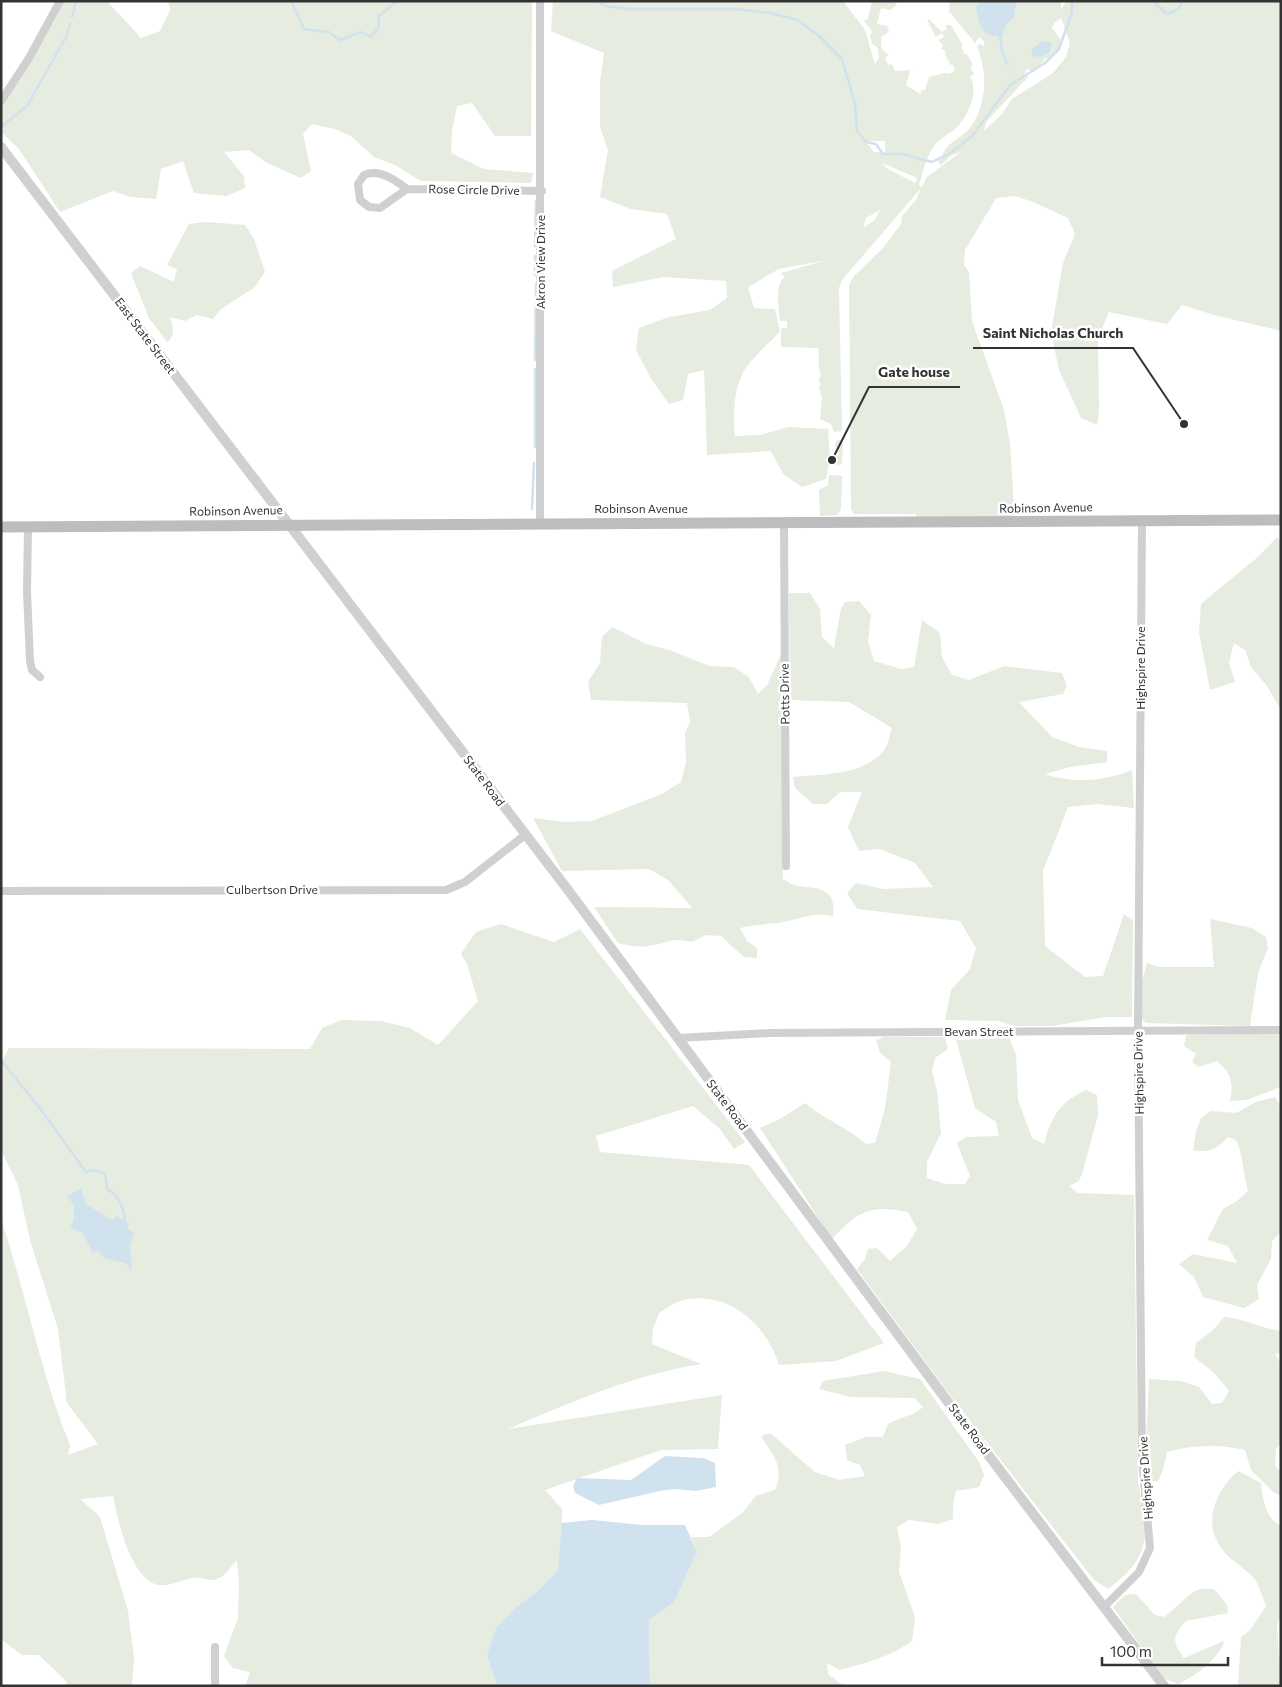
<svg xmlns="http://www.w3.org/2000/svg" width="1282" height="1687" font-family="Commissioner,sans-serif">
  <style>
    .green { fill: #e6ecdf; fill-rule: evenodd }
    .water { fill: #cfe2ee }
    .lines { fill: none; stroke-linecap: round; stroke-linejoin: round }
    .stream { stroke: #cfe2ee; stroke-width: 2.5 }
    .minor { stroke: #d0d0d0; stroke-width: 8 }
    .tertiary { stroke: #d0d0d0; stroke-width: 10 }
    .secondary { stroke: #bdbdbd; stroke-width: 11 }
    .labels { text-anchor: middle; stroke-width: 5; stroke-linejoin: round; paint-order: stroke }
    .street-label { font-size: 12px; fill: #333; stroke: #fff }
    .leader { fill: none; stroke: #333; stroke-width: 2 }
    .callout-dot { fill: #333; stroke: #fff; stroke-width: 2 }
    .callout-label { font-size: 14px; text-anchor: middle; font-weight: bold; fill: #333; stroke: #fff; stroke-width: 5; stroke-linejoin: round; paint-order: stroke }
  </style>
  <rect width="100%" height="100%" fill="#fff"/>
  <path class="green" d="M60,1h47l34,37 19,-7 10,-21 -2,-9h364l-1,135h-36l-23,-33 -15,3 -5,25 -1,22 33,16 49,4 -2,10 -110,-2 -26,-16 -21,-8 -23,-21 -16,-7 -23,-5 -9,10 8,37 -10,7 -34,-15 -18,-13 -25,2 20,24 1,12 -19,8 -32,-3 -11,-32 -22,8 -5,30 -26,-2 -17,-6 -53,21 -41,-63 -18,-17v-31z
    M553,1h290l22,29 10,34 4,-6 -1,-10 -6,-4 -2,-8 2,-5 -8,-10 4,-2 4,-18h22l3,4 -7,5 -9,-2 -4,16 10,2 2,6 -7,4c-2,9 -2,14 7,19l-4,3 3,7 4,-1 3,7 19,-1 -4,1 -4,14 14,9 2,-4h3l4,-13 16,-4 5,1 5,-4 -2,-5 -5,-1 2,-1 -4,-7h-2l2,-2 -2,-4 -3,-1 2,-4 -5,-5 6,-3 -2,-4 -6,4 -9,-17 2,-1 13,13 5,-3 -1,-4h5l12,21 -2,1 4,8 2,-1 6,11 -3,2 4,7 -4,2c9,16 -1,37 -12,50 -7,7 -18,12 -24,20 -8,11 -11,26 -15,39l3,2 5,-10 35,-26 -11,5 -10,9 -3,-4c4,-3 5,-8 8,-13 7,-8 18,-12 24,-20 17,-24 18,-55 7,-82l3,-2 4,2v-5l-5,-4 -4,6 -26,-32 1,-10h111v9l5,-9h215v330l-67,-16 -32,-10 -15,19 -58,-12 -11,26 1,74 -2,13 -16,-7 -22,-48 -8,-38 12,-69 12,-29 -7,-16 -35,-16 -18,-6 -19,2 -31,52 -1,15 5,7 3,49 32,89 6,34 5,78 -99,1v-9h-62l-3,-5 -2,-224 5,-9 29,-28 18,-24 1,-8 14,-16 5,-12 -79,92 -3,8 3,143 -8,1 -3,-8 -11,-5 2,-21 -3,-11 2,-3 -3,-5 3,-3c-4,-10 -1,-20 -3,-28l-37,-1v-19h6v-7h-7c-1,-12 -6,-36 5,-44l-4,-4 46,-13 -48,9 -31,18 6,21 21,1 5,23c-11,11 -23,21 -32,33 -15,19 -15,49 -13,71l25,-1 29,-8 39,2 2,28 -4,22 -24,8 -19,-13 -12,-23 -64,4 -3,-85 -16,4 -5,26 -14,4 -17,-24 -16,-30 3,-22 30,-11 41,-7 17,-12 -1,-17 -63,-4 -50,10 -1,-16 64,-32 -9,-25 -36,-5 -31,-12 8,-47 -8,-23v-45l4,-29 -53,-22zM1061,18l9,25 -4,14 -13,16 -41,26 -11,16 -17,16 2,-9 42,-45 -4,-2 3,-6 7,3 11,-13 11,-5 6,-12 -10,-14 2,-5zM865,141h20v11h-11zM882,163l35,15 -2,5 -29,-15zM880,210l-5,10 -12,8 3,-10z
    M206,222l39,3 9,14 11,33 -11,16 -33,21 -8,10 -16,-4 -12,6 -15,-4c3,10 6,18 -3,25l-18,-24 -18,-45 9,-7 34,16 3,-13 -10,-4 22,-41z
    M843,439l-1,25 -5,1v-9l3,-1 -5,-10 1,-4z
    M829,475l13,1 -1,33 -4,6 -17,1 -1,-26 9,-5z
    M1277,537l4,4v169l-14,-24 -16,-19 -6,-17 -11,-7 -5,20 6,19 -25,8 -11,-58 2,-28 58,-48z
    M789,593h21l10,16 2,28 12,11 7,-39 4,-7 14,-1 12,14 -3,26 6,20 27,8 13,-2 8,-47 18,13 2,24 10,18 17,5 35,-14 58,7 5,13 -4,8 -44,8 33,35 27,10 28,4v11l-37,5 -25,7c27,10 61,7 87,-4l2,38 -37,-4 -29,3 -25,64 2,75 40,31 18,-1 21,-62 9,6 -1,97h-26l-54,9h-37l-17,-5 -53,-1 6,-30 19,-21 6,-21 -16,-27 -103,-12 -10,-16 9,-10 28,6 49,-2 -18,-24 -35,-14 -21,2 -11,-24 14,-35h-22l-13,12h-14l-18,-16 -2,-11c29,-3 71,-1 91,-27 4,-5 6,-15 8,-22l-43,-26 -59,-2z
    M612,627l34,17 24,6 39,16 25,1 15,10 9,17 9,-9 14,-31 2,225c4,2 9,6 14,7 21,2 40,2 36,30 -22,-4 -29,2 -50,6 -15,3 -29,2 -43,6l7,13 10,7v10l-13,-1 -23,-21 -15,-1 -14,7c-18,-5 -22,0 -38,3 -13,3 -24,1 -36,-2l-24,-36 98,1 -24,-28 -19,-11 -87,2 -29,-53 32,4 27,-1 70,-27 19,-12 5,-19 -1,-30 5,-11 -3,-19 -96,-3 -3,-18 12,-19 2,-26z
    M1210,919l42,9 14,9 2,11 -10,25 -8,53 -104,-3 -4,-4v-38l5,-18 12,4h55z
    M501,924l53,18 26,-13 165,213 -11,7 -14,-20 -27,-23 -97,30 4,16 149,13 135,178 -48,18 -57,4c-13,-40 -47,-72 -92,-66 -9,1 -20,9 -28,14l-6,16 -1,15 49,20c-68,11 -130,38 -193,65l214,-34 -4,54 -57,1 -116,40 17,19v24l-4,37 -18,19 -25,19 -19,19 -9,28 10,31h-252l5,-14 -17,-4 -9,-12 14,-38 1,-34 -2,-24c-8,8 -13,20 -26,20 -7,-1 -12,-3 -19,-2 -9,2 -25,9 -34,7 -28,-7 -40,-65 -45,-89l-33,3 20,18 28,94 6,47 -2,28h-65l-1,-5 -27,-26h-17l-21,-16v-420c25,74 39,153 69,226l-2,10 30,-11 -31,-41 -9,-74 -28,-89 -12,-55 -17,-35v-88l8,-14 301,1 12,-21 19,-8 40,1 29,7 28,17 40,-44 -11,-37 -6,-10 15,-22z
    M1281,1033v54l-35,13 -16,1c4,-18 1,-28 -13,-40l-19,6 -6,-5 4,-8 -12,-8 2,-11z
    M883,1037h62l3,12 -13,9 -3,13 5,20 4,42 -14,29v16l18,6h20l5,-8 -13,-33 9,-6 33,-1 -3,-14 -21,-14 -19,-68 53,-2 7,16 2,46 14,38 12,6c7,-26 15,-42 42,-54l11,5 1,20 -15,56 -4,10 -10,5 9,7 56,2 4,287c10,52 16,73 -30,107l-14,-9 -144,-185 -93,-126 8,-10 3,-10 9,-1 13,13 16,-14 11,-18 -9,-17c-39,-8 -50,0 -76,27l-72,-111 18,-8 27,-17c19,16 43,25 61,41l9,-1 10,-34 6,-47 -11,-9 -4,-12z
    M1275,1097l6,10v125l-9,9 -1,18 -14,26 2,14 -15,9 -41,-11 -9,-20 -15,-13 14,-10 44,9 -9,-17 -21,-6 16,-31 14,-8 11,-10c-5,-18 -4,-34 -12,-51l-8,-3c-11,12 -18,16 -35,13l3,-19 5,-13 10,-7 25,2 20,-11z
    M1224,1317c20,2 37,11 57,14v22l-6,1 6,9v80l-5,6 -1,17 6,6v24l-8,-4 -22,-22 -6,-20c-26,-6 -54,-5 -78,2l-4,18 -5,11 -9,1 -4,-20 4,-83 32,2 18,6 13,17 10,-1 7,-12 -16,-19 -19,-15 2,-14 17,-13z
    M884,1371l36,8 59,83 5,13 -5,12 -23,4 -3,13v15l-15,5 -29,-4 -12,7 4,20 -2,25 16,45 -3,24c-24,17 -44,21 -72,29l-13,-7 1,11 16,12h-194l-1,-66 25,-18 23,-50 -6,-15h18l33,-24 14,-17 19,-6c10,-26 -2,-33 -14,-54l9,-3 45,39 24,8 26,-4 -5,-11 -13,-5 -2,-15 21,-8h17l5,-13c13,-8 25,-7 35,-17l-8,-9 -65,-1 -31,-8 4,-8z
    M1238,1471l23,12c2,16 4,35 20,43v91l-4,7 2,33h2v29h-43l3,-49 9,-7 16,-24c-3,-8 -6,-18 -10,-25 -7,-10 -20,-17 -29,-26 -26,-27 -15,-61 11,-84z
    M1199,1589h15l13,16 1,8 -42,8c-13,15 -15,20 -2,37l40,-17c-2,15 -31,37 -46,43l-15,-6 -50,-71 12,-12 11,-1 19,21 9,2c11,-8 24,-23 35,-28z"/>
  <path class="water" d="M981,1h35l-2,16 -8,8 -4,11c-21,3 -23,-12 -26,-29z
    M1043,41h6l3,3 -3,9 -10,4 -6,-1 -2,-7z
    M81,1188l5,16 25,16 6,-4 12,8 -2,4 7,5 -4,13 2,24 -7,-7 -21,-5 -5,-6h-7l-9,-19 -13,-5 4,-9v-14l-7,-8z
    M665,1456l38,2 12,5 1,24 -20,4 -22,-2 -14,2 -61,14 -24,-12 -2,-7 4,-8 54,2z
    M592,1520l50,5h43l12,27 -23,50 -25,18 1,66h-153l-10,-31 9,-28 19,-19 25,-19 18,-19 4,-47z"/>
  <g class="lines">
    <path class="stream" d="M291,1l13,28 25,3 11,8 21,-8 9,5 8,-8 1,-13 18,-15
      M596,1l10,5 21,3h110l33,4 28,7 21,16 23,23 13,45 2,27 9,11 10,2 7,10h19l30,8 20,-10 21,-17 38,-51 34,-21 14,-14 13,-37v-11
      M1153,1l14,13 11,-5 5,-8
      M72,17l4,-16
      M1000,36l2,16 5,12
      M1,127l26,-21 39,-69 4,-13
      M497,196h16
      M535,246l1,-45
      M535,256v19
      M535,360l1,-76
      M535,447v-78
      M532,509l2,-46
      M1,1060l38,47 47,65 7,-2 12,4 2,15c12,7 16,17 18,31"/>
    <path class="minor" d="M540,1v523
      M1,101l28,-43 31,-57
      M407,189c-12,-9 -28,-21 -43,-14l-6,9 2,16 9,7 11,1 27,-19 135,2
      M784,522l2,344
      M28,527l-1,65 3,69 2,9 8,7
      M1,891l445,-1 19,-8 60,-47
      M678,1038l92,-5 511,-3
      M1104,1607l35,-35 11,-24 -8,-89 -2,-208 -2,-220 4,-510
      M215,1686v-39"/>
    <path class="tertiary" d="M1,147l567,743 383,516 213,280"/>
    <path class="secondary" d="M1,527l1280,-7"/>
  </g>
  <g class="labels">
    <g class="street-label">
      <text transform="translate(474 190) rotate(1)" y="4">Rose Circle Drive</text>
      <text transform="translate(541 262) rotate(-90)" y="4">Akron View Drive</text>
      <text transform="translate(145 336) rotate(53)" y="4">East State Street</text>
      <text transform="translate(1046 508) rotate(-1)" y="4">Robinson Avenue</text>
      <text x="641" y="513">Robinson Avenue</text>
      <text transform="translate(236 511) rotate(-1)" y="4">Robinson Avenue</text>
      <text transform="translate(1141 668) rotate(-90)" y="4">Highspire Drive</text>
      <text transform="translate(785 694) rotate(-91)" y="4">Potts Drive</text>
      <text transform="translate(484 781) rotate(53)" y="4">State Road</text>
      <text x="272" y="894">Culbertson Drive</text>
      <text x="979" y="1036">Bevan Street</text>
      <text transform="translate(1139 1073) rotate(-91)" y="4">Highspire Drive</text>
      <text transform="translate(727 1105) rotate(53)" y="4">State Road</text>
      <text transform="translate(969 1429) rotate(53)" y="4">State Road</text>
      <text transform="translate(1146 1478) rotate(-94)" y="4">Highspire Drive</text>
    </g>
  </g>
  <path class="leader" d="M1184 424L1133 348H973M832 460L869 387H960"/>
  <g class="callout-dot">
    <circle cx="1184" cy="424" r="5"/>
    <circle cx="832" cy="460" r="5"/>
  </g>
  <g class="callout-label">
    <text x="1053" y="338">Saint Nicholas Church</text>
    <text x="914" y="377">Gate house</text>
  </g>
  <rect width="1282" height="1687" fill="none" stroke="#333333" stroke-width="5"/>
  <path d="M1102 1657v8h126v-8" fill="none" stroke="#333333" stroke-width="2.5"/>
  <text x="1110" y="1657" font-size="15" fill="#333333" stroke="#ffffff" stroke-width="4" paint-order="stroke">100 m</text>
</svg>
